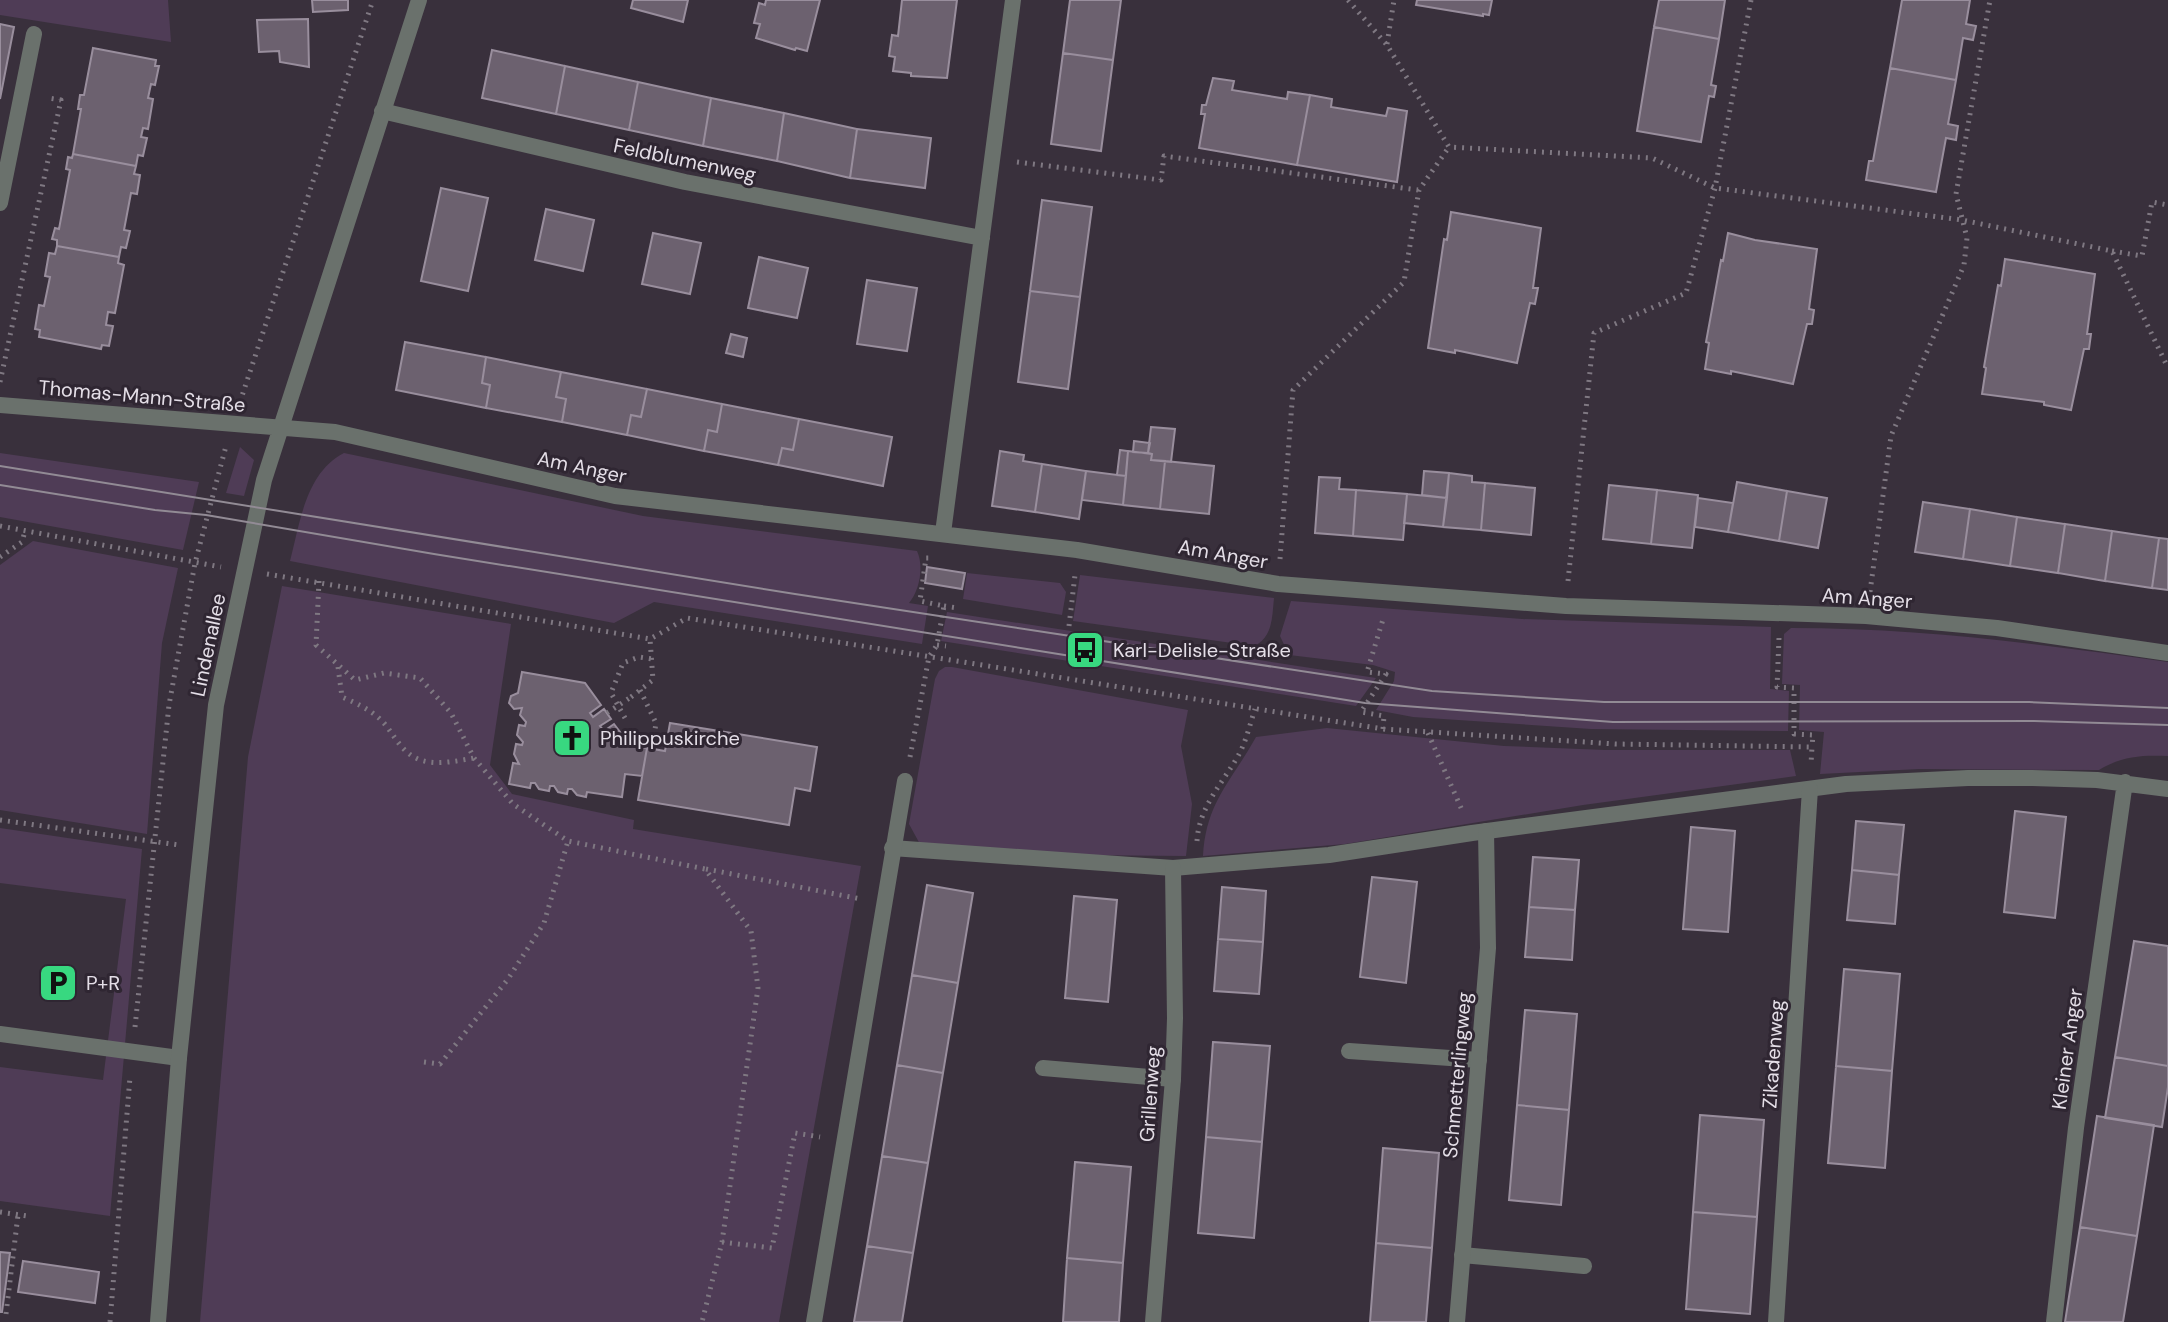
<svg xmlns="http://www.w3.org/2000/svg" width="2168" height="1322" font-family="'DM Sans',sans-serif">
  <style>
    .green { fill: #4f3c56 }
    .building { fill: #6c616f; stroke: #998e9d; stroke-width: 2 }
    .lines { fill: none; stroke-linecap: round; stroke-linejoin: round }
    .path { stroke: #7f7882; stroke-width: 5; stroke-dasharray: 2 6; stroke-linecap: butt }
    .lane { stroke: #6a716c; stroke-width: 16 }
    .street { stroke: #6a716c; stroke-width: 16 }
    .tram { stroke: #928b95; stroke-width: 2 }
    .path-bridge { stroke: #7f7882; stroke-width: 5; stroke-dasharray: 2 6; stroke-linecap: butt }
    .labels { text-anchor: middle; stroke-width: 6; stroke-linejoin: round; paint-order: stroke }
    .street-label { font-size: 20px; fill: #e4dee7; stroke: #2f2632 }
    .poi-label { font-size: 20px; fill: #e4dee7; stroke: #2f2632; text-anchor: start }
  </style>
  <rect width="100%" height="100%" fill="#39303c"/>
  <path class="green" d="M0,0h168l3,42 -171,-27z
    M240,447l14,13 -10,36 -18,-3z
    M0,453l199,29 -16,68 -183,-33z
    M344,453l299,63 274,35c7,15 3,39 -8,52l19,3 -6,38 -268,-42 -40,21 -324,-62c10,-37 15,-88 54,-108z
    M33,541l145,27 -16,75 -15,191 -147,-24v-245z
    M967,573l93,10 6,9 -4,23 -99,-16z
    M1080,575l194,23c-2,19 -1,39 -20,48l-181,-25z
    M282,586l229,38 -21,141 22,29 122,26 -1,9 228,37 -82,456h-579l48,-565z
    M1291,601l231,18 249,8 -1,62 19,2 -1,40 -197,-2 -178,-12 -37,-7 18,-29 1,-9 -22,-7 -84,-10 -9,-19z
    M947,612l429,66 -20,28 -415,-65z
    M1791,628c128,0 251,16 377,34v94c-27,-1 -46,0 -69,14l-180,-1 -99,5 4,-42 -25,-2 1,-45 -18,-1 2,-50z
    M945,667h7l236,43 -7,36 11,58 -6,52 -110,-1 -155,-9 -12,-22 26,-145 4,-8z
    M1327,728l177,18 101,4h185l6,26 -213,29 -238,39 -142,12c3,-54 28,-74 53,-119z
    M0,828l142,21 -32,367 -110,-15v-134l103,13 23,-181 -126,-16z"/>
  <path class="building" d="M312,0h36v10l-35,2z
    M633,0h55l-5,22 -52,-14z
    M766,0h54l-13,51 -11,-3 -1,2 -39,-12 4,-14 -6,-1 5,-20 6,2z
    M902,0h55l-10,78 -36,-2v-3l-18,-2 2,-14 -6,-1 3,-21 6,1z
    M1070,0h51l-8,60 -50,-7z
    M1417,0h75l-3,15 -6,-1v2l-67,-11z
    M1659,0h66l-6,39 -65,-12z
    M1902,0h68l-4,24 10,2 -3,14 -10,-2 -7,42 -66,-12z
    M308,19l1,48 -29,-5 -1,-11 -20,1 -2,-32z
    M0,24l14,3 -14,72z
    M1654,27l65,12 -8,46 5,1 -2,11 -5,-1 -8,46 -64,-11z
    M93,48l63,12 -1,6h4l-4,19 -4,-1 -3,14 5,1 -5,30 -5,-1 -2,9 6,1 -4,18 -5,-1 -2,11 -63,-12 8,-45h-3l2,-14h4z
    M492,50l73,16 -9,48 -74,-16z
    M1063,53l50,7 -12,91 -50,-7z
    M565,66l73,16 -9,48 -73,-16z
    M1890,68l66,12 -8,44 10,2 -2,14 -10,-2 -10,54 -70,-12 3,-19h4z
    M1213,78l21,3 -2,9 55,9 1,-7 22,3 -13,70 -98,-17 6,-34h-4l1,-9h4z
    M638,82l73,16 -8,48 -74,-16z
    M1310,95l22,4 -1,8 55,9 2,-8 19,3 -10,71 -100,-17z
    M711,98l73,15 -7,48 -74,-15z
    M784,113l73,16 -7,49 -73,-17z
    M857,129l74,9 -6,50 -75,-10z
    M73,154l63,12 -2,8 6,1 -3,19 -6,-1 -7,37 6,1 -4,17 -5,-1 -2,10 -62,-11v-6l-5,-1 3,-11 4,1 11,-59 -4,-1 2,-12 4,1z
    M441,188l47,10 -20,93 -47,-10z
    M1042,200l50,7 -12,90 -50,-6z
    M546,209l48,11 -11,51 -48,-11z
    M1451,212l90,16 -8,60h5l-3,16 -5,-1 -13,60 -62,-13v3l-27,-5 16,-109 3,1z
    M653,233l48,10 -11,51 -48,-10z
    M1728,233l27,7 62,9 -8,60 5,1 -2,14h-5l-14,60 -62,-13v3l-26,-5 4,-26 -3,-1 15,-82 2,1z
    M57,246l62,11 -1,6 6,2 -9,48 -7,-1 -2,13 7,1 -4,20 -7,-1 -1,4 -62,-12 1,-7 -5,-1 4,-24 5,1 6,-29 -5,-1 4,-23 6,1z
    M759,257l49,11 -11,50 -49,-10z
    M2005,259l90,15 -8,60h4l-2,15h-5l-13,61 -27,-5v-3l-62,-8 4,-26 -2,-1 14,-82 3,1z
    M867,280l50,8 -10,63 -50,-7z
    M1030,291l50,6 -12,92 -50,-7z
    M731,334l16,4 -4,19 -17,-4z
    M405,342l81,15 -4,26 8,2 -4,23 -90,-18z
    M486,357l75,15 -5,25 10,2 -4,23 -76,-14 4,-23 -8,-2z
    M561,372l86,17 -6,28 -10,-2 -4,20 -65,-13 4,-23 -10,-2z
    M647,389l75,15 -5,28 -9,-2 -4,21 -77,-16 4,-20 10,2z
    M722,404l77,15 -6,31 -11,-2 -4,17 -74,-14 4,-21 9,2z
    M799,419l93,18 -9,49 -105,-21 4,-17 11,2z
    M1151,427l24,2 -4,33 -20,-2 1,-6 -4,-1z
    M1134,441l16,2 -2,10 -15,-1z
    M1120,450l8,1 -2,25 -9,-1z
    M1000,451l24,4 -1,6 19,3 -7,48 -43,-6z
    M1128,451l24,3 -1,6 14,1 -5,48 -37,-4z
    M1165,461l49,5 -5,48 -49,-5z
    M1042,464l44,7 -7,48 -44,-7z
    M1086,471l40,5 -3,29 -41,-5z
    M1424,471l25,2 -2,25 -25,-3z
    M1449,473l23,3v6l13,1 -4,47 -38,-3z
    M1319,477l21,1 -1,11 17,1 -3,46 -38,-3z
    M1737,482l50,9 -8,50 -51,-9z
    M1485,483l50,5 -4,47 -50,-5z
    M1609,485l48,5 -6,54 -48,-5z
    M1356,490l51,4 -4,46 -50,-4z
    M1657,490l41,5 -6,53 -41,-4z
    M1787,491l40,7 -9,50 -39,-7z
    M1407,494l40,4 -4,29 -39,-4z
    M1698,498l35,5 -5,29 -33,-5z
    M1923,502l47,7 -7,50 -48,-7z
    M1970,509l47,8 -7,49 -47,-7z
    M2017,517l48,7 -7,49 -48,-7z
    M2065,524l47,7 -7,50 -47,-8z
    M2112,531l47,7 -7,50 -47,-7z
    M2159,538l9,1v51l-16,-2z
    M927,567l38,6 -3,16 -37,-6z
    M522,672l63,11 16,22 -11,8 3,4 11,-8 7,10 -11,7 4,5 10,-7 16,21 17,3 -5,28 -17,-2 -3,23 -35,-5 -1,5 -9,-2 -5,-6h-4l-1,5 -9,-2 -4,-6h-4l-1,5 -10,-2 -4,-6h-4l-1,5 -21,-4 4,-21 6,1 -5,-10 2,-10 6,1 1,-3 -6,-7 2,-10 6,1 1,-4 -6,-7 2,-7 -8,1 -5,-6 2,-7 7,-3z
    M670,723l147,24 -7,44 -15,-3 -6,37 -151,-25 9,-52 18,3z
    M2015,811l51,6 -11,101 -51,-6z
    M1856,821l48,4 -5,50 -47,-5z
    M1691,827l44,4 -7,101 -45,-3z
    M1533,857l46,3 -4,50 -46,-3z
    M1852,870l47,5 -4,49 -48,-4z
    M1372,877l45,5 -11,101 -46,-6z
    M927,885l46,8 -15,90 -46,-8z
    M1222,887l44,4 -3,51 -45,-3z
    M1074,896l43,4 -9,102 -43,-4z
    M1529,907l46,3 -3,50 -47,-3z
    M1218,939l45,3 -4,52 -45,-3z
    M2134,941l34,5v120l-53,-9z
    M1844,969l56,5 -8,97 -56,-5z
    M912,975l46,8 -15,90 -46,-8z
    M1525,1010l52,4 -8,96 -52,-5z
    M1213,1042l57,4 -8,96 -56,-5z
    M2115,1057l53,9v21l-6,40 -57,-9z
    M897,1065l46,8 -15,90 -46,-7z
    M1836,1066l56,5 -7,97 -57,-5z
    M1517,1105l52,5 -8,95 -52,-5z
    M1700,1115l64,5 -7,97 -64,-5z
    M2097,1116l57,9 -17,111 -57,-9z
    M1206,1137l56,5 -8,96 -56,-5z
    M1383,1148l56,5 -7,95 -56,-5z
    M882,1156l46,7 -15,90 -46,-7z
    M1075,1162l56,5 -8,96 -56,-5z
    M1693,1212l64,5 -7,97 -64,-5z
    M2080,1227l57,9 -14,86h-58z
    M1376,1243l56,5 -6,74h-56z
    M867,1246l46,7 -11,69h-48z
    M0,1252l10,1 -8,59h-2z
    M1067,1258l56,5 -4,59h-56z
    M23,1261l76,11 -4,31 -77,-11z"/>
  <g class="lines">
    <path class="path" d="M1348,0l39,45 62,102 203,11 63,30 247,32 150,31 56,117
      M1387,44l7,-44
      M1017,162l144,18 3,-24 254,34
      M2112,251l30,5 10,-54 16,3
      M0,382l61,-282 -13,-2
      M240,402l133,-402
      M0,526l221,41
      M0,557l22,-15 3,-11
      M1280,559l13,-169 111,-108 15,-92 30,-43
      M267,574l383,65 37,-21 696,111 233,15 196,3 -1,17
      M319,581l-3,64 39,35 29,-7 36,5 31,35 23,45 39,46 55,37 137,28 46,62 7,57 -36,254 -20,80
      M1568,581l26,-248 92,-40 29,-105 36,-188
      M1870,592l21,-156 73,-171 3,-27 -11,-44 34,-194
      M944,606l14,2
      M1069,626l6,-51
      M1779,638l-2,49 17,1v46l19,1 -1,12
      M937,645l9,1
      M338,667l4,30c14,6 27,12 38,22 13,12 19,32 38,40 16,7 39,2 56,-1
      M640,690l16,33 -3,19
      M631,697l22,-17 -3,-41
      M625,718l-14,-25 12,-30 16,-6 13,2
      M1383,729l1,-13 -23,-4 25,-38 -19,-2 17,-56
      M1428,733l34,77
      M910,757l19,-100 8,-12 7,-39 -24,-5 6,-43h3
      M0,820l179,25
      M1197,841c2,-34 25,-57 41,-85 8,-14 12,-32 17,-47
      M706,869l155,30
      M135,1027l34,-322 26,-142 31,-117
      M424,1062l16,2 68,-85 36,-56 24,-82
      M0,1212l27,4
      M722,1242l50,6 23,-115 25,4
      M6,1314l12,-99
      M110,1322l20,-245"/>
    <path class="lane" d="M0,203l34,-169
      M892,848l281,20 156,-13 143,-22 374,-49 122,-6h64l65,2 71,9
      M0,1034l179,24
      M1349,1051l130,9
      M1043,1068l130,11
      M1462,1255l122,11
      M2054,1322l22,-194 49,-346"/>
    <path class="street" d="M382,111l303,71 297,56
      M0,405l335,27 280,64 462,54 201,34 288,22 300,10 131,12 171,25
      M943,533l70,-533
      M158,1322l21,-264 37,-353 48,-225 155,-480
      M814,1322l91,-541
      M1153,1322l20,-243 2,-61 -2,-150
      M1457,1322l31,-374 -2,-117
      M1776,1322l34,-533"/>
    <path class="tram" d="M0,466l795,128 637,97 172,11h425l139,6
      M0,485l155,25 51,5 228,39 931,149 248,19 421,-1 134,4"/>
    <path class="path-bridge" d="M607,713l24,-16"/>
  </g>
  <defs>
    <symbol id="bus-square" viewBox="-11 -11 22 22"><rect x="-9" y="-9" width="18" height="18" rx="4" fill="#38d880" stroke="#2f2632"/><path d="M-5-6H5V4H4V6H2V4H-2V6H-4V4H-5ZM-3.5-4V0h7V-4ZM-3.5 1.2v1.5H-2V1.2ZM2 1.2v1.5H3.5V1.2Z" fill="#111"/></symbol>
    <symbol id="church-square" viewBox="-11 -11 22 22"><rect x="-9" y="-9" width="18" height="18" rx="4" fill="#38d880" stroke="#2f2632"/><path d="M-1.2-6h2.4v3.5h3.3v2.4h-3.3V6h-2.4V-.1h-3.3v-2.4h3.3Z" fill="#111"/></symbol>
    <symbol id="parking-square" viewBox="-11 -11 22 22"><rect x="-9" y="-9" width="18" height="18" rx="4" fill="#38d880" stroke="#2f2632"/><path d="M-3.5-5.5H1a3.5 3.5 0 0 1 0 7H-1V5.5H-3.5ZM-1-3.4V-.6H.8a1.4 1.4 0 0 0 0-2.8Z" fill="#111"/></symbol>
  </defs>
  <g fill-rule="evenodd">
    <use href="#bus-square" x="1063" y="628" width="44" height="44"/>
    <use href="#church-square" x="550" y="716" width="44" height="44"/>
    <use href="#parking-square" x="36" y="961" width="44" height="44"/>
  </g>
  <g class="labels">
    <g class="street-label">
      <text transform="translate(685 160) rotate(12)" y="7">Feldblumenweg</text>
      <text transform="translate(142 396) rotate(5)" y="7">Thomas-Mann-Straße</text>
      <text transform="translate(582 467) rotate(12)" y="7">Am Anger</text>
      <text transform="translate(1223 554) rotate(10)" y="7">Am Anger</text>
      <text transform="translate(1867 598) rotate(4)" y="7">Am Anger</text>
      <text transform="translate(208 645) rotate(-78)" y="7">Lindenallee</text>
      <text transform="translate(2067 1049) rotate(-82)" y="7">Kleiner Anger</text>
      <text transform="translate(1773 1054) rotate(-86)" y="7">Zikadenweg</text>
      <text transform="translate(1457 1075) rotate(-85)" y="7">Schmetterlingweg</text>
      <text transform="translate(1150 1094) rotate(-86)" y="7">Grillenweg</text>
    </g>
    <g class="poi-label">
      <text x="1113" y="657">Karl-Delisle-Straße</text>
      <text x="600" y="745">Philippuskirche</text>
      <text x="86" y="990">P+R</text>
    </g>
  </g>
</svg>
